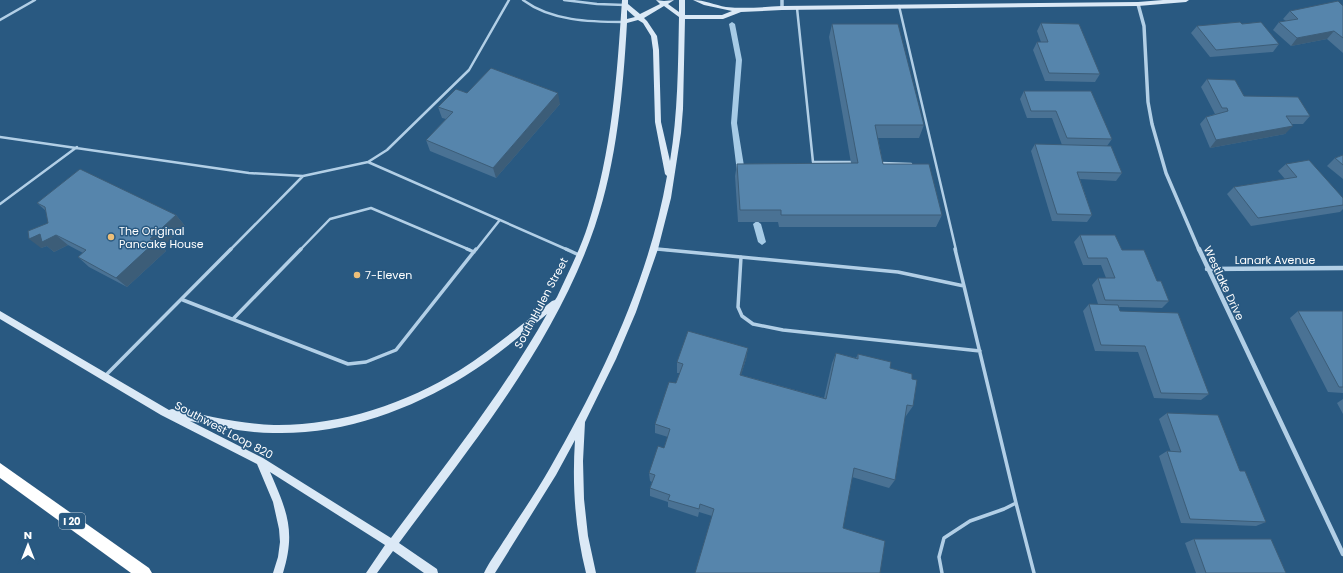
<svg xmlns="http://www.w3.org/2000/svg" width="1343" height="573" font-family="Poppins,sans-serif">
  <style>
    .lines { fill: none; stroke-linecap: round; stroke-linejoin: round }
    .stream { fill: #a6cbe6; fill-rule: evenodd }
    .lane-far1 { stroke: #b2cfe6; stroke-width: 2.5 }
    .lane { stroke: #b2cfe6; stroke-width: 3.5 }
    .street-far1 { stroke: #b2cfe6; stroke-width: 3.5 }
    .street { stroke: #b2cfe6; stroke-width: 4.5 }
    .secondary { fill: #dbe9f6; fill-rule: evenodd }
    .highway { fill: #fff; fill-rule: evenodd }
    .wall { fill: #4a7294 }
    .shaded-wall { fill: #3c5d78 }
    .building { fill: #5685ac; stroke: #3c5d78 }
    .poi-dot { fill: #edbf79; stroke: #295981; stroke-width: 1.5 }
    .labels { text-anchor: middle; stroke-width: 3; stroke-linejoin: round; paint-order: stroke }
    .shield { fill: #295981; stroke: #bfcdd9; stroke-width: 1 }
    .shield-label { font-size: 10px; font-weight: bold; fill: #fff }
    .poi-label { font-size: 11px; fill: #fff; stroke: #295981; text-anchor: start }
    .street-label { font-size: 11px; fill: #fff; stroke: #295981 }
  </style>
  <rect width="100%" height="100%" fill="#295981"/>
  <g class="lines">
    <path class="stream" d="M732,22l3,2 7,36 -5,63 8,49 -4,3 -4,-3 -6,-49 5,-63 -7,-36z
      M757,221l4,3 5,18 -4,3 -4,-3 -5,-18z"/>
    <path class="lane-far1" d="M523,0c28,21 67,22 101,22
      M564,0l33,4 28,1
      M899,6l57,244
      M797,8l16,154h38
      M0,20l35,-20
      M0,137l249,36 54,3 65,-14 19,-12 82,-80 40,-70
      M368,162l200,88
      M881,163l30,1
      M0,204l77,-57
      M655,249l13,1
      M230,250l73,-74
      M300,250l30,-31 41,-11 99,42
      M476,250l23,-29"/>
    <path class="lane" d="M467,249l7,3
      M566,249l13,6
      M657,249l241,23 66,14 52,217 -12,6 -34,12 -26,17 -5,19 3,16
      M955,249l9,37
      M741,257l-3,50 4,9 11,8 30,6 197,21
      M183,300l165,64 18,-2 30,-12 80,-101
      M233,319l68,-70
      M105,376l126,-127
      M1016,503l18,70"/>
    <path class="street-far1" d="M782,0v8
      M1138,4l6,22 4,76 4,22 14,49 33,77"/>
    <path class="street" d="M1199,249l144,305
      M1207,269l136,-1"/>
    <path class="secondary" d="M622,0h6v4l12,10 20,-10 -4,-4 8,1 10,-1 -6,4 11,8v-12h6v15h37l10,-4 -28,-6 -11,-5c11,0 22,5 33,7 19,2 38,0 56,-1l356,-4 25,-2h26l-3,2 -48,4 -356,4 -41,2 -18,7h-38l-2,90 -2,24 -10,65 -13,51 -22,63 -20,47 -31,63 -2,39 1,38 4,37 8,37h-10c-11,-44 -14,-88 -11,-133l-19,35 -61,98h-11c5,-11 13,-21 19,-31 16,-25 33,-49 47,-74 52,-91 99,-188 117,-292l-2,-2 -10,-52 -2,-72 -2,-14 -8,-13 -5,-3 -11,3c-4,68 -10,138 -32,203 -40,118 -123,218 -196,317l38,26 1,4h-14l-31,-22 -16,22h-11l19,-28 -115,-73c17,39 26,59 13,101h-10l5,-16 2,-15 -1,-13 -6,-27 -16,-38 -96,-49 -161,-96v-8l169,99 3,-1c34,6 67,15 102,16 65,1 131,-21 186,-55 33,-21 62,-46 92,-69l3,-1 2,-3c11,-24 23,-47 31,-72 24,-73 29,-149 34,-225zM664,6l15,11c-1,49 -1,96 -9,144l-9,-39 -2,-72 -2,-14 -10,-15 -3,-3zM627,10l8,7 -8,2zM547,314c-45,80 -102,151 -156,224l-128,-80 -73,-37c27,5 55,12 83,12 68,2 135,-22 192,-57 29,-18 55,-40 82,-62z"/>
    <path class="highway" d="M0,463l149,105 3,5h-21l-131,-95z"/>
  </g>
  <path class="wall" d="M1343,6v47l-16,-14 -36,7 -18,-16 6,-8 7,-1 -3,-2 7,-8z
    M1041,23l59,51 -5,8 -50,-1 -12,-31 4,-8h4l-4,-11z
    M832,24l92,101 -5,13h-41l5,26 59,51 -6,12h-157l-1,-5h-40l-3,-46 2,-12 114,-1 -22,-126z
    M1242,24l37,20 -6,8 -63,5 -19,-24 6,-7z
    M1207,79l37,17 66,20 -7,8h-12l-6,10 -75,14 -10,-24 6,-7 9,-3 -14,-27z
    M1024,91l88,48 -5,7 15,27 -6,8 -36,-2 12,36 -5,7 -35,-1 -21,-70 4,-7 27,1 -10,-27h-25l-7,-19z
    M467,93l93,11 -64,74 -66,-27 -4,-11 20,-21 -4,-1 -4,-11z
    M1343,155v24l-16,-13 8,-8z
    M1286,164l57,34v11l-3,3 -89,14 -24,-32 7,-7 51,-8 -7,-8z
    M37,203l139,12 9,11 -23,21 4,4 -39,36 -38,-20 -11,-10 5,-4 -15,-8 -14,7 -7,-6 -6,2 7,-25 -2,-12z
    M1080,235l42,15 35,31 12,20 -7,7 -43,-1 1,4 89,83 -8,6 -47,-2 -16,-46 -43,-1 -12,-40 6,-7h9l-6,-19 6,-7h8l-5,-13h-18l-9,-23z
    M1298,311h45v82l-15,-1 -38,-74z
    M748,348l-2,11 -5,16 83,23 8,-35 4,-10 20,5 2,-4 32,14 22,11 1,27 -7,10 -1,-1 -10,65 -6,8 -37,-11 -140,39 -13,-4 -1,5 -30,-10v-5l-18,-6v-8l2,-6 -2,-1 -1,-8 15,-25 4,-11 -13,-4v-9l21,-41 4,-10h-3v-11z
    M1343,399v15l-6,-11z
    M1167,413l73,58 26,51 -10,4 -75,-3 -22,-67 8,-5 4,1 -12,-33z
    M1194,539l92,34h-90l-11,-30z"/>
  <path class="shaded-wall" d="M1334,31l-7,8 -36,7 6,-8z
    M558,93l2,11 -64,74 -3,-10z
    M1293,126l-8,8 -75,14 6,-8z
    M176,215l9,11 -23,21 4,4 -39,36 -11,-9 34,-39z
    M40,234l16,1 12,10 -14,7 -7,-6 -6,2 -12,-9z
    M748,348l-2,11 -8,26 2,-10z"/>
  <path class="building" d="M1338,1l5,5v32l-9,-7 -37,7 -18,-16 19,-3 -8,-8z
    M1240,22l2,2 19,-2 18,22 -63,6 -19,-24z
    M1041,23l38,1 21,50 -51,-1 -12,-31h11z
    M832,24h66l26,101h-49l5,25 3,14h46l13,51h-161v-5h-41l-3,-46 121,-1z
    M491,68l67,25 -65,75 -67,-28 27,-28 -15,-5 18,-18 11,4z
    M1207,79l28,1 9,16 54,1 12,19h-24l7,10 -77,14 -10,-23 22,-6 -1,-3h-5z
    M1024,91h67l21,48 -45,-1 -11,-27h-25z
    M1035,144l76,2 11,27 -45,-1 15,43 -35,-1z
    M1343,155v10l-8,-7z
    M1309,160l34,38v7l-85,13 -24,-31 63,-10 -11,-13z
    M80,169l96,46 -26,24 6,2 -40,37 -38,-21 8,-7 -30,-15 -14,7 -2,-8 -11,5 -1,-8 20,-8 -3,-16 -8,-4z
    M1080,235h35l7,15h22l13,31h4l8,20 -64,-1 -7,-22h17l-8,-20h-19z
    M1089,304l29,1 2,6 58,2 31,81 -48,-1 -16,-47 -44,-1z
    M1298,311h45v76h-4z
    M688,331l60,17 -8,27 86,24 10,-46 22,6v-5l33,8 -1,6 22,6v5l5,1 -4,26 -6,-1 -12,75 -41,-12 -11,60 42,13 -5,32h-185l19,-64 -14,-5 -1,5 -31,-9 2,-5 -20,-7 5,-13 -6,-2 9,-27 6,2 6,-19 -15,-5 14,-42 7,1 7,-19 -6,-2z
    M1167,413l51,2 22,56h5l21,51 -76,-3 -23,-68 14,1z
    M1194,539h77l15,34h-80z"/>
  <g class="poi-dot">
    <circle cx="111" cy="237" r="4"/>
    <circle cx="357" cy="275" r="4"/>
  </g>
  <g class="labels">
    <rect class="shield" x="59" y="513" width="26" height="16" rx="3"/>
    <g class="shield-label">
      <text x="72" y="525">I 20</text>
    </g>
    <g class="poi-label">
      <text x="119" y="235">The Original<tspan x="119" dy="13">Pancake House</tspan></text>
      <text x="365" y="279">7-Eleven</text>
    </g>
    <g class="street-label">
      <text x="1275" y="264">Lanark Avenue</text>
      <text transform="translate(1224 283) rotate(65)" y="4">Westlake Drive</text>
      <text transform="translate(541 303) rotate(-62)" y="4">South Hulen Street</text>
      <text transform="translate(224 430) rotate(28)" y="4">Southwest Loop 820</text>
    </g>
  </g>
  <g transform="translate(28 545)" stroke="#295981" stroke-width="3" paint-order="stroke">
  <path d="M0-3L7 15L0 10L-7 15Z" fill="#ffffff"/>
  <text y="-6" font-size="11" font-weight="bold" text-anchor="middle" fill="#ffffff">N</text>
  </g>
</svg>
